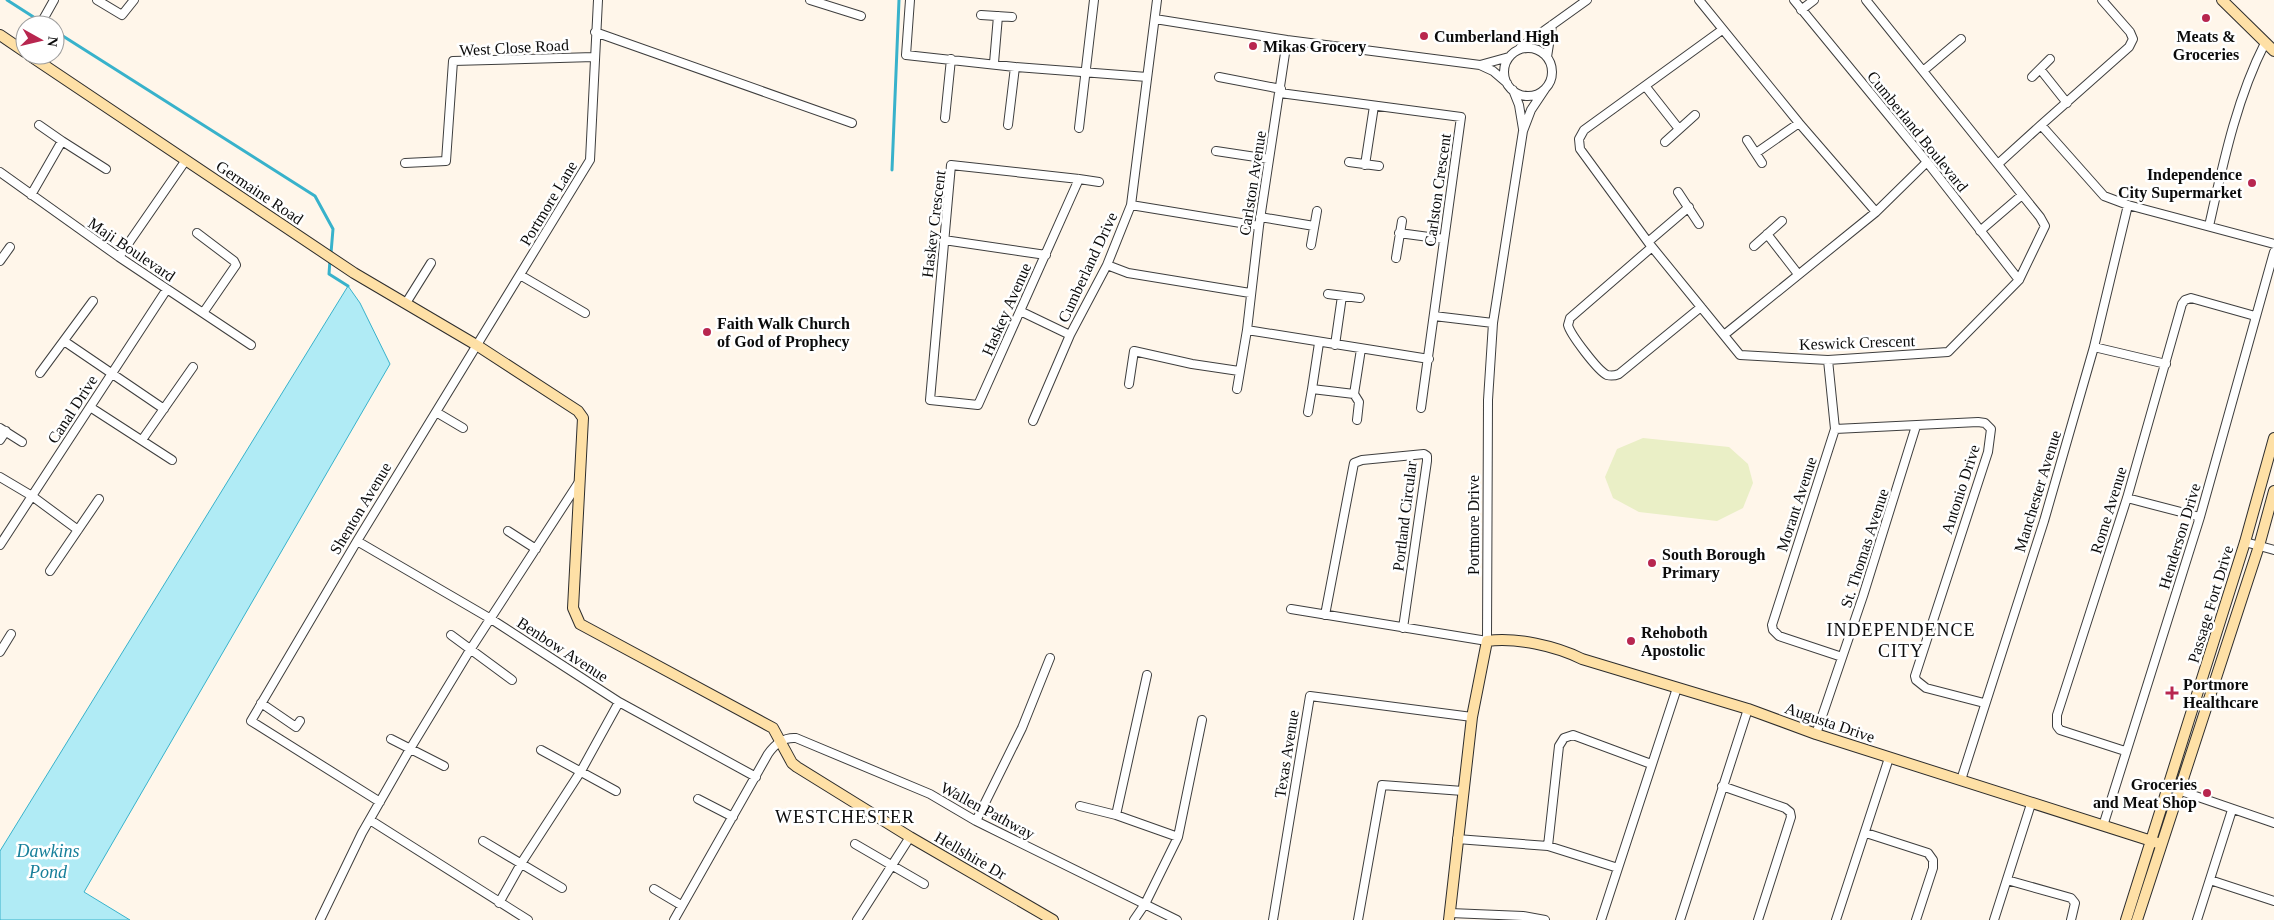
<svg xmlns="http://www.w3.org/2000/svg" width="2274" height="920" font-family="'Times New Roman',serif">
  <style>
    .pitch { fill: #eaefc6 }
    .water { fill: #b0ebf5; stroke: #38b2cb }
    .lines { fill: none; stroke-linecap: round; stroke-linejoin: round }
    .stream { stroke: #38b2cb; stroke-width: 3 }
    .street-casing { stroke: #3e3e3e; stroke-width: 10 }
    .secondary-casing { stroke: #2d2d2d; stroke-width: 12 }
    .street { stroke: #fff; stroke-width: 8 }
    .secondary { stroke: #fee0a6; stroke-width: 10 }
    .poi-dot { fill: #b8264f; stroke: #fff; stroke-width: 2 }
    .labels { text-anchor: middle; stroke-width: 5; stroke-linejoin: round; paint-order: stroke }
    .poi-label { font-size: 16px; font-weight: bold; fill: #0b0b0b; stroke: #fff; text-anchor: start }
    .street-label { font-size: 16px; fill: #0b0b0b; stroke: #fff }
    .neighbourhood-label { font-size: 18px; letter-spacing: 1px; fill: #0b0b0b; stroke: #fff }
    .water-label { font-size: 18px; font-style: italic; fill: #177f9a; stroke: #fff }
  </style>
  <rect width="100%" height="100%" fill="#fff6ea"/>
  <path class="pitch" d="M1643,438l86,9 19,17 5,19 -10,25 -26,13 -78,-9 -26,-14 -8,-21 12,-28z"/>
  <path class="water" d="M348,286l12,17 30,61 -306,528 46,28h-130v-69z"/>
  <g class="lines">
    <path class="stream" d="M7,0l39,25
      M55,31l260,165 18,33 -2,24
      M892,170l7,-170
      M330,260l-1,14 19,12"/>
    <defs>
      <path id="street" d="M97,0l25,15 12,-15
        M810,0l51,16
        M910,0l-4,55 109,12 132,10
        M1699,0l100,123 77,89
        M1794,0l133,162 92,118
        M1801,10l13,-10
        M981,15l31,2
        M1155,19l132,21 193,25 13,6 14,12
        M40,25l14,-25
        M1722,30l-138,100 -5,9 1,10 68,93 92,113 88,5 120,-8 71,-72 26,-54 -5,-9 -174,-217
        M595,32l257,91
        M1520,48l67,-48
        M1504 72a24 24 0 1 1 48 0a24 24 0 1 1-48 0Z
        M1547,57l5,-32
        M994,63l4,-47
        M1480,65l29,-8
        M2040,69l27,34
        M1923,71l38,-32
        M1219,77l62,12
        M2032,77l18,-18
        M1646,87l33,42
        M1513,90l6,15 4,24
        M1280,93l181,24 -40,291
        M945,118l6,-59
        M39,125l23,16
        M1008,125l7,-58
        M2041,125l88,-78 4,-8 -3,-7 -28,-32
        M1079,128l15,-128
        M1747,140l15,23
        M1665,142l30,-27
        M1216,151l53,8
        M1756,153l43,-30
        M1349,162l30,4
        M405,163l41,-2 7,-100 141,-4
        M1998,164l43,-39 63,71 24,9 146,39
        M1365,165l9,-59
        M0,172l119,85 132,88
        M1079,179l-101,226 -48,-5 21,-235 128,14 20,3
        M1678,192l21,32
        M31,195l31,-54 44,28
        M1131,205l128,21
        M1260,217l54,9
        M2209,226c14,-62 27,-126 56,-183
        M1980,231l42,-36
        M197,233l37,28 2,4 -33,48
        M1399,233l45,6
        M1767,234l31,40
        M944,240l102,15
        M1648,242l41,-35
        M1311,245l6,-34
        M1754,246l28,-25
        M1652,247l-82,71 -2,7c2,9 30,46 39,50 4,1 7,1 12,-1l82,-67
        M119,257l67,-97
        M1396,258l6,-37
        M0,261l10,-14
        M1107,265l21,8 122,20
        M520,275l65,38
        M1328,294l32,4
        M406,303l25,-40
        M1020,311l50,24
        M1434,316l59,7
        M1247,330l182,29
        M1724,335l152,-123 51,-50
        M64,341l100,68
        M1319,343l-7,46 42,5 7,-45
        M1335,345l7,-49
        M2094,347l72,17
        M1828,360l7,69 -63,196 1,5 6,6 63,21
        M40,373l53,-72
        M1129,384l5,-33 58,13 47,7
        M1237,389l10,-59 12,-104 28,-186
        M1354,394l5,8 -2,18
        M90,407l82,53
        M436,412l27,16
        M1308,412l4,-23
        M1033,421l37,-86 37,-70 24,-60 26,-205
        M0,428l22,14
        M1835,429l143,-7 7,1 6,6 -3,23 -73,224 1,4 10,8 58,15
        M0,440l6,-9
        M142,440l51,-73
        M0,477l32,19 46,34
        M2127,498l73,19
        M508,531l28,18
        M357,541l134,78 128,83 137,75
        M2245,542l29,8
        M0,545l167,-256
        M50,571l49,-72
        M1291,609l196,32 1,-241 5,-77 30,-192 8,-21 14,-21
        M1325,615l29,-152 8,-3 62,-6 3,2v5l-24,167
        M451,635l61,45
        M0,652l11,-18
        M261,703l35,24 4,-6
        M1816,734l47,-138 53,-170
        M391,739l53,27
        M541,750l75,41
        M2125,751l-65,-21 -3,-4v-11l70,-217 55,-194 3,-4 6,-2 64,18
        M1961,780l83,-259 50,-174 34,-142
        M1722,786l63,22 5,4 1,5 -33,103
        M2178,790l96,33
        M698,799l35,18
        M380,802l-129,-81 106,-180 233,-381 8,-160
        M1080,806l36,9 62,22
        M1116,815l31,-140
        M370,820l158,100
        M976,821l46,-93 28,-70
        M2103,826l97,-309 74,-265
        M1866,833l62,20 5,7v8l-17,52
        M1457,839l91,7 70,22
        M483,841l79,47
        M855,844l69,40
        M1548,846l11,-100 5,-8 9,-3 78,29
        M2007,880l64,18 4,5 -4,17
        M2210,880l64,21
        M654,889l27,16
        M499,903l23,-41 59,-91 38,-69
        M1450,913l73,3 22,4
        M320,920l42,-87 48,-84 60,-99 109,-168
        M674,920l94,-166c7,-10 15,-17 28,-16l134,56 46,27 201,99
        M857,920l53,-83
        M1134,920l11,-16 33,-67 24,-117
        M1273,920l37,-224 162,21
        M1358,920l24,-135 81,6
        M1601,920l76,-232
        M1680,920l68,-211
        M1836,920l53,-162
        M1994,920l37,-116
        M2197,920l35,-110"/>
      <path id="secondary" d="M2222,0l52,51
        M0,35l25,17
        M29,55l325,218 124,73 100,65 5,7 -10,190 7,16 193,104 19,35 5,4 113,70 143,83
        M1449,920l23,-203 15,-76c29,-4 69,5 95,18l166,50 68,25 345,110
        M2126,920l119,-378 29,-104
        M2137,920l122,-374 15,-55"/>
    </defs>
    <use href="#street" class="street-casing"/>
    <use href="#secondary" class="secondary-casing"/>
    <use href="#street" class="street"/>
    <use href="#secondary" class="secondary"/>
  </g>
  <g class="poi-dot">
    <circle cx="2206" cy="18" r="5"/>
    <circle cx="1424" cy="36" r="5"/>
    <circle cx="1253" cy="46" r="5"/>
    <circle cx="2252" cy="183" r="5"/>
    <circle cx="707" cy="332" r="5"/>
    <circle cx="1652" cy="563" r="5"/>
    <circle cx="1631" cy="641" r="5"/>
    <path d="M2169.5 685.5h5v5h5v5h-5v5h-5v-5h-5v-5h5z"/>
    <circle cx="2207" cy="793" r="5"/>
  </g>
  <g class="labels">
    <g class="poi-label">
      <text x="1434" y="42">Cumberland High</text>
      <text x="2206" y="42" text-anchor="middle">Meats &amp;<tspan x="2206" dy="18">Groceries</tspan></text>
      <text x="1263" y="52">Mikas Grocery</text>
      <text x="2242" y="180" text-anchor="end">Independence<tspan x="2242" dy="18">City Supermarket</tspan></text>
      <text x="717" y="329">Faith Walk Church<tspan x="717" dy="18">of God of Prophecy</tspan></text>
      <text x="1662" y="560">South Borough<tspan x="1662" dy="18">Primary</tspan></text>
      <text x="1641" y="638">Rehoboth<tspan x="1641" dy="18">Apostolic</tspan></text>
      <text x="2183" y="690">Portmore<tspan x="2183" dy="18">Healthcare</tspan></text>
      <text x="2197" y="790" text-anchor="end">Groceries<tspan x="2197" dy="18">and Meat Shop</tspan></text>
    </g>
    <g class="street-label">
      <text transform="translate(514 47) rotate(-3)" y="6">West Close Road</text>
      <text transform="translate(1918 131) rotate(51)" y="6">Cumberland Boulevard</text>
      <text transform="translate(1252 183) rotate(-81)" y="6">Carlston Avenue</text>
      <text transform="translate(1437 190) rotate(-82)" y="6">Carlston Crescent</text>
      <text transform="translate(260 192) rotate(34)" y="6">Germaine Road</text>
      <text transform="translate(548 203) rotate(-59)" y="6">Portmore Lane</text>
      <text transform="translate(933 224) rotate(-83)" y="6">Haskey Crescent</text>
      <text transform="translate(132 249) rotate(34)" y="6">Maji Boulevard</text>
      <text transform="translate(1087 267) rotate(-65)" y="6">Cumberland Drive</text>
      <text transform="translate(1006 309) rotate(-66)" y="6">Haskey Avenue</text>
      <text transform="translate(1857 342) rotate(-2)" y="6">Keswick Crescent</text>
      <text transform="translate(72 409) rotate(-57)" y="6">Canal Drive</text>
      <text transform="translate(1960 489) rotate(-72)" y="6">Antonio Drive</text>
      <text transform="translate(2037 491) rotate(-73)" y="6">Manchester Avenue</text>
      <text transform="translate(1796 504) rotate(-72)" y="6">Morant Avenue</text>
      <text transform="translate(360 508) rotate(-59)" y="6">Shenton Avenue</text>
      <text transform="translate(2108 510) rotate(-73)" y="6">Rome Avenue</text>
      <text transform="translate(1404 516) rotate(-83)" y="6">Portland Circular</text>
      <text transform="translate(1473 525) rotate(-90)" y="6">Portmore Drive</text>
      <text transform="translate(2179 536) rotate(-73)" y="6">Henderson Drive</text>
      <text transform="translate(1864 548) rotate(-72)" y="6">St. Thomas Avenue</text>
      <text transform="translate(2210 604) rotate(-73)" y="6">Passage Fort Drive</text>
      <text transform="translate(563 649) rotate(33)" y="6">Benbow Avenue</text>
      <text transform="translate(1830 722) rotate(19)" y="6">Augusta Drive</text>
      <text transform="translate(1286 754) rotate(-81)" y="6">Texas Avenue</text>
      <text transform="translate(988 810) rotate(28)" y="6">Wallen Pathway</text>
      <text transform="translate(971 855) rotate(30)" y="6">Hellshire Dr</text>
    </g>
    <g class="neighbourhood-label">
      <text x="1901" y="636">INDEPENDENCE<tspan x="1901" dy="21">CITY</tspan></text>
      <text x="845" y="823">WESTCHESTER</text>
    </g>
    <g class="water-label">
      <text x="48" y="857">Dawkins<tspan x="48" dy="21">Pond</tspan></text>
    </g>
  </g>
  <g transform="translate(40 40) rotate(98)"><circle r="24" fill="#ffffff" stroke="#9d9d9d"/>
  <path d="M0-4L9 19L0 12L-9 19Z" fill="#b8264f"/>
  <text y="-8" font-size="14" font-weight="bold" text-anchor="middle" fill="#0b0b0b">N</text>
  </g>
</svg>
